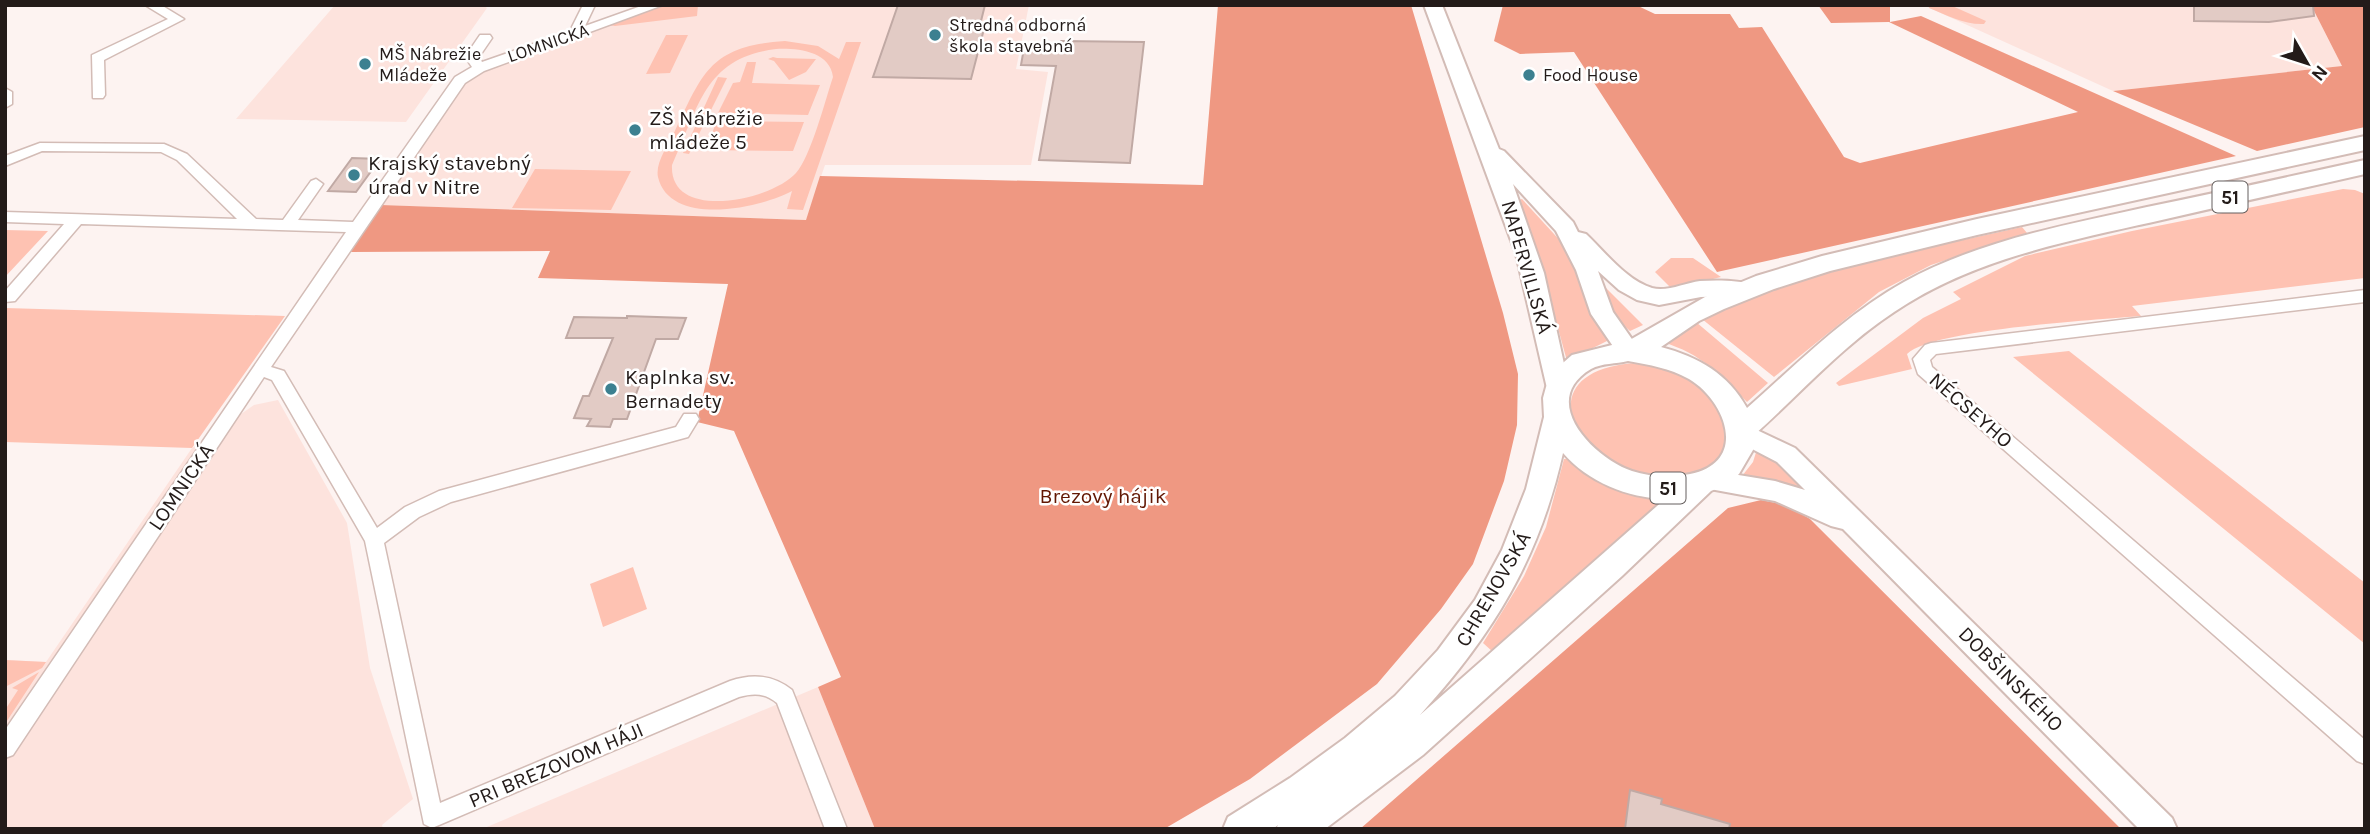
<svg xmlns="http://www.w3.org/2000/svg" width="2370" height="834" font-family="Karla,sans-serif">
  <style>
    .built { fill: #fde3dd }
    .green { fill: #fec2b2; fill-rule: evenodd }
    .forest { fill: #ef9882 }
    .building { fill: #e2cbc5; stroke: #c0a9a4; stroke-width: 2 }
    .lines { fill: none; stroke-linecap: round; stroke-linejoin: round }
    .street-casing { stroke: #d3bcb6; stroke-width: 3 }
    .secondary-casing { stroke: #d3bcb6; stroke-width: 4 }
    .primary-casing { stroke: #d3bcb6; stroke-width: 4 }
    .street { fill: #fff; fill-rule: evenodd }
    .secondary { fill: #fff; fill-rule: evenodd }
    .primary { fill: #fff; fill-rule: evenodd }
    .poi-dot { fill: #3c8090; stroke: #fff; stroke-width: 2.5 }
    .labels { text-anchor: middle; stroke-width: 5; stroke-linejoin: round; paint-order: stroke }
    .far-poi-label { font-size: 18px; fill: #231b19; stroke: #fff; text-anchor: start }
    .far-street-label { font-size: 18px; fill: #231b19; stroke: #fff }
    .shield { fill: #fff; stroke: #655f5e; stroke-width: 2 }
    .shield-label { font-size: 19px; font-weight: bold; fill: #231b19 }
    .poi-label { font-size: 21px; fill: #231b19; stroke: #fff; text-anchor: start }
    .street-label { font-size: 21px; fill: #231b19; stroke: #fff }
    .park-label { font-size: 21px; fill: #621703; stroke: #fff }
  </style>
  <rect width="100%" height="100%" fill="#fdf3f1"/>
  <path class="built" d="M335,5h148l4,3 -81,114 -170,-3z
    M665,5h364l-13,64 32,3 -17,93h-206l-19,55 -425,-15 84,-122 12,-9 32,-15z
    M1923,5h388l31,61 -229,25z
    M278,400l69,123 23,145 43,131 -31,26 1,4h-378v-169l41,2 146,-214 62,-43z
    M818,687l57,142h-393z"/>
  <path class="green" d="M665,5h33l-1,11 -82,10 -7,-1z
    M1930,5h20l36,16 -2,3c-19,1 -38,-9 -55,-16z
    M666,35h22l-18,38 -24,1z
    M785,41l33,5 21,13 7,-17h15l-58,168 -16,-1 5,-18c-31,17 -122,37 -134,-14 -3,-14 10,-32 16,-44 29,-61 36,-87 111,-92zM776,49c21,-1 54,2 57,28 -8,24 -22,79 -37,96 -25,28 -127,49 -124,-8 27,-58 32,-107 104,-116z
    M773,57l4,1 39,1 -10,13 -17,8 -15,-19 -6,-2z
    M747,62h9l-4,21 68,2 -12,30 -90,-2 15,-30 7,-1z
    M718,77l9,1 -38,76 -6,-1z
    M717,121l87,1 -11,29 -88,-1z
    M535,169l96,2 -20,39 -99,-2z
    M2343,189l12,1 10,4v84l-233,28 9,10c-44,4 -209,13 -234,38l5,15 -73,17 -3,-3 87,-65 38,-19 -8,-7 72,-36 107,-25z
    M1522,199l54,59 37,80 -46,23 -22,-80 -29,-80z
    M2022,227l5,6 -96,32 -52,27 -105,85 -72,-58 67,-27 85,-28z
    M5,230l43,1 -43,46z
    M1671,258h22l28,19 -49,12 -17,-17z
    M1604,286l39,39 -13,6 -17,-15z
    M5,308l280,8 -93,132 -187,-6z
    M1696,322l72,61 -21,19c-29,-28 -44,-48 -85,-60z
    M2069,351l296,232v61l-352,-287z
    M1633,363c16,2 32,4 46,11 41,19 74,77 16,99 -90,33 -193,-98 -62,-110z
    M1758,446h4l38,39 -2,3 -54,-10 -2,-2 11,-14z
    M1564,459h6l65,35 29,5 -2,6 -169,147 -10,-9 41,-67 22,-49z
    M633,567l14,42 -44,18 -13,-43z
    M5,660l41,2 -4,6 -37,19z
    M39,672l-34,52v-14l13,-20 -6,-2z"/>
  <path class="forest" d="M1218,5h193l92,308 15,61 -1,51 -13,56 -31,83 -32,45 -64,75 -127,95 -86,50h-289l-57,-142 23,-10 -107,-246 -37,-9 31,-138 -190,-6 12,-27 -201,1 32,-47 425,15 14,-44 383,9z
    M1503,5h133l19,9h75l9,14 23,-1 82,130 16,6 218,-51 -189,-90 -58,1 -13,-18h72v17l31,-6 315,140 -519,116 -143,-220 -54,2 -26,-13z
    M2311,5h54v122l-108,24 -144,-60 229,-25z
    M1761,500l26,5 23,14 311,310h-761l368,-321z"/>
  <path class="building" d="M898,5h87l-5,20h5l-14,54 -98,-2z
    M2194,5h119l1,11 -45,6 -75,-1z
    M1061,41l83,1 -14,121 -91,-3 17,-94 -35,-1 3,-17h20v-4l16,1z
    M352,158l28,1 -24,33 -28,-1z
    M627,316l59,2 -8,21h-22l-29,80h-14l-3,8 -23,-1 4,-7 -17,-1 9,-22h6l24,-58h-47l8,-21 53,1z
    M1630,790l32,9 -1,5 69,20 -1,5h-104z"/>
  <g class="lines">
    <defs>
      <path id="street" d="M145,5h16l23,14 -80,41 1,35 -2,3h-10l-1,-43 76,-36z
        M583,5h12l-10,21 59,-21h19l-179,66 -19,12 -194,284 13,4 93,157 28,-21 34,-16 237,-64 8,-13h12l3,5 -11,18 -237,65 -32,15 -35,26 56,260 290,-122c23,-8 43,-6 62,9l55,139h-22l-48,-126c-12,-10 -23,-10 -38,-6l-307,131 -8,-4 -59,-283 -93,-161 -8,-3 -251,378 -8,3v-28l341,-498 -265,-8 -66,77 -10,1v-11l59,-67 -59,-2v-10l232,7 -60,-59 -16,-8 -119,-1 -37,15v-10l35,-13 124,1 23,10 69,65 27,1 28,-39 5,-2 7,5 -25,36 55,2 102,-145 17,-10 -7,-10 15,-22h10l2,3 -13,19 3,5 91,-32 -1,-3z
        M5,88l7,4v12l-7,4z
        M2365,290v12l-429,52 -6,6 2,7 433,373v24l-8,-3 -439,-387 -5,-15 12,-14 6,-2z"/>
      <path id="secondary" d="M1424,5h18l57,144 5,2 69,71 5,10 8,2c19,18 40,46 66,54 15,4 33,-5 48,-7 17,-1 38,-1 54,4l3,5 -3,5 -53,2 -42,8 -22,-5 -18,-10 -21,-19 15,41 28,40 -4,6 -8,2 -8,-2 -30,-44 -15,-44 -20,-39 -43,-47 31,89 26,118 -3,6 -9,3 -9,-3 -33,-143z
        M1740,422l55,26 377,370 5,11h-38l-296,-300 -12,-3 -56,-25 -76,-14 -4,-7 4,-7 9,-3 67,11 30,9 -28,-28 -46,-24 -3,-7 3,-7z"/>
      <path id="primary" d="M2365,136v14l-388,85 -147,36 -56,18 -50,20 -25,12 -38,26c38,10 67,27 86,61 50,-44 98,-93 157,-126 74,-41 161,-57 243,-75 73,-15 145,-31 218,-47v14c-71,16 -142,32 -212,48 -90,20 -182,38 -259,90 -52,34 -94,82 -140,123l-1,15 -14,24 -12,10 -16,7 -89,85 -199,179 -98,74h-49l2,-4 -5,4h-50l5,-12 62,-39 55,-40 50,-42 43,-46 37,-50 27,-50 24,-61 18,-72 -1,-19 3,-11 10,-18 16,-14 56,-14 77,-44 51,-21 66,-20 155,-37zM1628,361c22,4 41,7 61,18 37,22 60,83 1,95 -19,4 -40,3 -58,-3 -38,-13 -95,-70 -41,-102 11,-6 25,-5 37,-8zM1563,453c25,29 65,45 102,46l-245,216c73,-80 119,-156 143,-262z"/>
    </defs>
    <use href="#street" class="street-casing"/>
    <use href="#secondary" class="secondary-casing"/>
    <use href="#primary" class="primary-casing"/>
    <use href="#street" class="street"/>
    <use href="#secondary" class="secondary"/>
    <use href="#primary" class="primary"/>
  </g>
  <g class="poi-dot">
    <circle cx="935" cy="35" r="7"/>
    <circle cx="365" cy="64" r="7"/>
    <circle cx="1529" cy="75" r="7"/>
    <circle cx="635" cy="130" r="7"/>
    <circle cx="354" cy="175" r="7"/>
    <circle cx="611" cy="389" r="7"/>
  </g>
  <g class="labels">
    <g class="far-poi-label">
      <text x="949" y="31">Stredná odborná<tspan x="949" dy="21">škola stavebná</tspan></text>
      <text x="379" y="60">MŠ Nábrežie<tspan x="379" dy="21">Mládeže</tspan></text>
      <text x="1543" y="81">Food House</text>
    </g>
    <g class="far-street-label">
      <text transform="translate(548 43) rotate(-19)" y="6">LOMNICKÁ</text>
    </g>
    <g class="shield">
      <rect x="2212.5" y="181.5" width="35" height="31" rx="5"/>
      <rect x="1650.5" y="472.5" width="35" height="31" rx="5"/>
    </g>
    <g class="shield-label">
      <text x="2230" y="204">51</text>
      <text x="1668" y="495">51</text>
    </g>
    <g class="poi-label">
      <text x="649" y="125">ZŠ Nábrežie<tspan x="649" dy="24">mládeže 5</tspan></text>
      <text x="368" y="170">Krajský stavebný<tspan x="368" dy="24">úrad v Nitre</tspan></text>
      <text x="625" y="384">Kaplnka sv.<tspan x="625" dy="24">Bernadety</tspan></text>
    </g>
    <g class="street-label">
      <text transform="translate(1527 267) rotate(74)" y="7">NAPERVILLSKÁ</text>
      <text transform="translate(1971 410) rotate(41)" y="7">NÉCSEYHO</text>
      <text transform="translate(181 487) rotate(-56)" y="7">LOMNICKÁ</text>
      <text transform="translate(1493 589) rotate(-60)" y="7">CHRENOVSKÁ</text>
      <text transform="translate(2011 679) rotate(45)" y="7">DOBŠINSKÉHO</text>
      <text transform="translate(556 765) rotate(-23)" y="7">PRI BREZOVOM HÁJI</text>
    </g>
    <g class="park-label">
      <text x="1103" y="503">Brezový hájik</text>
    </g>
  </g>
  <rect width="2370" height="834" fill="none" stroke="#231b19" stroke-width="14"/>
  <g transform="translate(2307 63) rotate(129)" stroke="#ffffff" stroke-width="5" paint-order="stroke">
  <path d="M0-5L12 26L0 18L-12 26Z" fill="#231b19"/>
  <text y="-10" font-size="19" font-weight="bold" text-anchor="middle" fill="#231b19">N</text>
  </g>
</svg>
